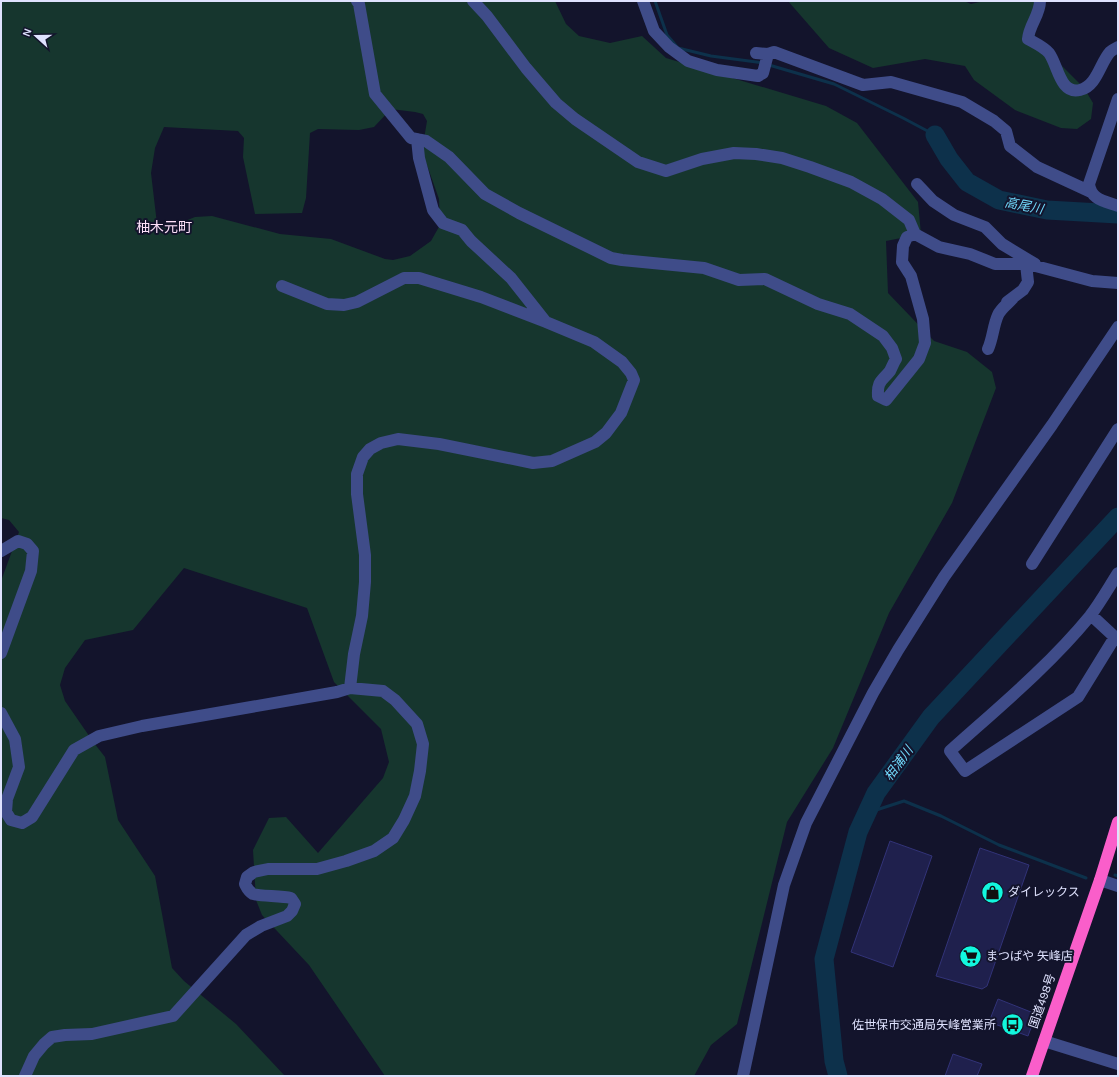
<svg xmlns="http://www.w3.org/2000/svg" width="1119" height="1077" font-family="Karla,'Noto Sans JP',sans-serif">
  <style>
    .green { fill: #16362e; fill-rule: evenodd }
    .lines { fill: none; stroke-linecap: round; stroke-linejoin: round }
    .stream { stroke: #0d314b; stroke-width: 3 }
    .river { stroke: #0d314b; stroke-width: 19 }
    .building { fill: #1f204d; stroke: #323378 }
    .minor { stroke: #3f4c89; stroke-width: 12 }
    .highway { stroke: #fa5eca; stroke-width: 12 }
    .labels { text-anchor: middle; stroke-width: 4; stroke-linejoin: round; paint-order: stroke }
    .poi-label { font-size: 12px; fill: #dfe2fe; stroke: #13142c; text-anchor: start }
    .street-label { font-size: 12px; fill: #dfe2fe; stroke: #13142c }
    .water-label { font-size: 13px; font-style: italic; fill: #70d8fa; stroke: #13142c }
    .quarter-label { font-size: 14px; fill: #fee1fa; stroke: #13142c }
  </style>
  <rect width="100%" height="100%" fill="#13142c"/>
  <path class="green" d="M1,1h554l11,23 13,12 31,7 32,-7 24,22 160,48 31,17 61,79 3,32 -35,7 2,52 46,48 33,11 25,20 4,16 -44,115 -63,110 -56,135 -46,74 -50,202 -26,21 -17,31h-309l-76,-111 -47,-50 -6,-15 -3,-50 16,-32 17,-1 32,36 65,-75 6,-16 -8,-33 -47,-47 -27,-74 -123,-40 -51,62 -48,10 -20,28 -5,17 5,16 29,42 11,14 13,63 37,56 17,92 12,13 52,43 49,52h-284v-495l18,-49 -10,-12 -8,-2zM391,109l24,3 8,2 4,7 -5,30 17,48 1,26 -9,16 -21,15 -17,4 -8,-1 -54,-20 -51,-5 -68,-18 -17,1 -15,6 -23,1 -6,-51 4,-25 9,-21 74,4 6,7 -1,19 12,57 47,-1 4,-15 4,-65 8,-4 41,1 15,-3z
    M788,1h176l7,3 13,-3h50l1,38 49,49 9,15 -2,16 -14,10 -16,-1 -46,-18 -41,-30 -9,-14 -40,-7 -52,9 -44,-20z"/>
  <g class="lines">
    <path class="stream" d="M655,1l12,34 11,13 33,8 53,7
      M769,65l65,19 69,34 32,17
      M867,813l37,-12 37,15 58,29 87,33
      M1115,875l3,1"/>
    <path class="river" d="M935,135l14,24 18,23 32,18 48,10 71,4
      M838,1076l-4,-15 -10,-102 34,-127 18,-39 55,-76 187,-200"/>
  </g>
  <path class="building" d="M890,841l42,15 -39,111 -42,-15z
    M980,848l49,17 -42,121 -5,3 -46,-13z
    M998,999l38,15 -8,22 -39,-14z
    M953,1054l29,10 -5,12h-32z"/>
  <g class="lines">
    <path class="minor" d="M357,1l2,3 16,90 36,44 15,3 23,16 36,37 34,19 92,45 11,2 82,8 35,12 26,-1 53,25 32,10 33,22 9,12 4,11c-2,3 -4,8 -6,12 -8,10 -13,10 -12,25l8,4 33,-41 6,-16 -2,-24 -12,-43 -9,-14 1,-16 4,-9 8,-3
      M473,1l14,15 39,52 30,35 19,16 63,43 28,9 36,-12 32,-6 22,1 26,4 28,9 41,15 31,17 27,21 6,14 24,13 31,7 25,10h33l64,17 26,2
      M643,1l11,30 15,16 19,14 29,9 41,6 5,-3 5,-19
      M1040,1c0,14 -11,24 -12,38 7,4 16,8 21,14 9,12 11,42 31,37 17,-4 20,-27 30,-38 2,-2 6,-4 8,-5
      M756,53l12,1 6,-2 89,33 28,-3 71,20 32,19 12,10 4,15 27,21 54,25
      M1118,99l-29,85c2,16 16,17 29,22
      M417,139l2,19 14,52 10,13 19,7 9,11 40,37 34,43
      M917,184l16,17 21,14 31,12 17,17 33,20
      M282,286l45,18 17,1 13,-3 47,-24h15l62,19 65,25 48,20 28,20 9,11 3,7 -13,33 -15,20 -11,9 -43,19 -19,2 -94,-19 -41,-5 -17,4 -11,6 -7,8 -6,17v20l8,61v27l-3,34 -8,38 -4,34
      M1007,302l16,-12 5,-8 -2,-18
      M988,349c5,-11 5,-23 10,-34 3,-7 11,-12 15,-17
      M1,551l17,-10 9,3 6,7 -2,20 -30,82
      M1032,564l86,-135
      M1091,615l27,25
      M1115,637l-37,60 -113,74 -15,-20c48,-43 99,-85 140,-135 10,-13 19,-29 28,-43
      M1,713l14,26 4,28 -12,32 -1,13 5,8 11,3 10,-6 42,-67 25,-14 43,-10 195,-34 13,-4 33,3 12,9 22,24 6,20 -3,27 -5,25 -11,24 -11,18 -19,13 -28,10 -29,8h-49l-14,3 -7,5 -2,7c2,4 3,7 8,10 5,2 29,2 38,4l4,6 -3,7 -5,5 -26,10 -15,9 -73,81 -81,18 -27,1 -13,2 -8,7 -10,12 -9,20
      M1100,880l18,6
      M1044,1041l74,23
      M743,1076l41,-191 22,-62 67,-130 25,-43 46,-73 108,-152 66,-98"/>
    <path class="highway" d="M1032,1076l68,-196 18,-58"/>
  </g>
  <defs>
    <symbol id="shop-disc" viewBox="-11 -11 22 22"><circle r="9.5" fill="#12f7de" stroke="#13142c"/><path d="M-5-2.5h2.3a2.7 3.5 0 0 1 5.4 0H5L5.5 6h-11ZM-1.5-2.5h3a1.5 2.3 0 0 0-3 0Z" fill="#111"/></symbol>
    <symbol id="supermarket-disc" viewBox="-11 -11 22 22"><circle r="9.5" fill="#12f7de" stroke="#13142c"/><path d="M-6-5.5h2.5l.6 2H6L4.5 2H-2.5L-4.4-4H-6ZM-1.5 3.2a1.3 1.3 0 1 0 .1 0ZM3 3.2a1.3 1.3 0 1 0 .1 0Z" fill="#111"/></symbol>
    <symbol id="bus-disc" viewBox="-11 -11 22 22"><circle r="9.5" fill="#12f7de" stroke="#13142c"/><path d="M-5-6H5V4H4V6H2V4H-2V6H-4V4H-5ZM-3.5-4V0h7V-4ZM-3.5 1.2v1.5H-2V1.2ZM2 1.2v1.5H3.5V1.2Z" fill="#111"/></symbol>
  </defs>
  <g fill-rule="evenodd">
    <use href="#shop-disc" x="980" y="880" width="25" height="25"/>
    <use href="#supermarket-disc" x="958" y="944" width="25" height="25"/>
    <use href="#bus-disc" x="1000" y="1012" width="25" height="25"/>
  </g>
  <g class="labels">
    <g class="poi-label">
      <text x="1008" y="896">ダイレックス</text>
      <text x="986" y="960">まつばや 矢峰店</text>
      <text x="996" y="1029" text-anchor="end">佐世保市交通局矢峰営業所</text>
    </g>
    <g class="street-label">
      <text transform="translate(1042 1001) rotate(-71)" y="4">国道498号</text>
    </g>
    <g class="water-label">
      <text transform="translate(1024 205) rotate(11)" y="5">高尾川</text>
      <text transform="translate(898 763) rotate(-54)" y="5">相浦川</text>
    </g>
    <g class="quarter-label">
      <text x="164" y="232">柚木元町</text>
    </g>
  </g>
  <rect width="1119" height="1077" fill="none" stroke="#dfe2fe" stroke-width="4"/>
  <g transform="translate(36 36) rotate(291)" stroke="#13142c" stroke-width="3" paint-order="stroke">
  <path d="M0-3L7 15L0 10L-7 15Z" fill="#dfe2fe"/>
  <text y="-6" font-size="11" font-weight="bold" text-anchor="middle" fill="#dfe2fe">N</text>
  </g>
</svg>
